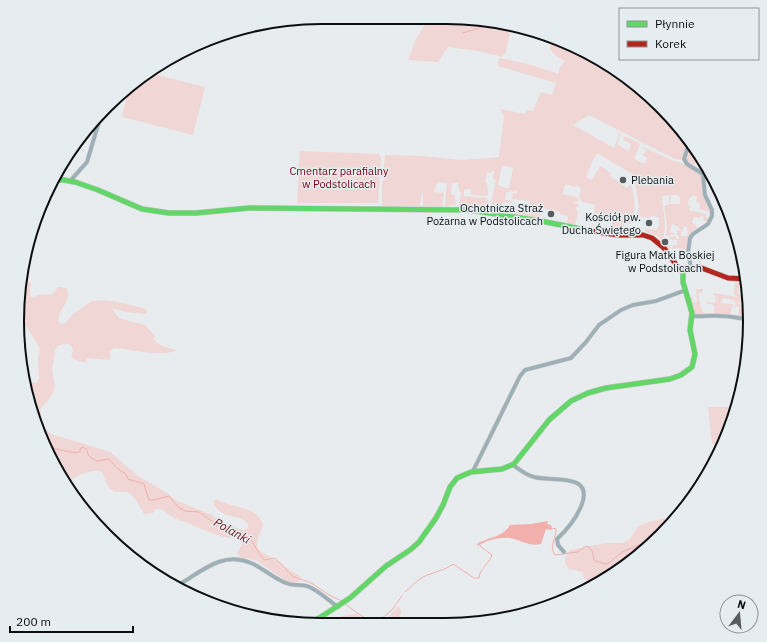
<svg xmlns="http://www.w3.org/2000/svg" width="767" height="642" font-family="'IBM Plex Sans',sans-serif">
  <style>
    .green { fill: #f0d6d4; fill-rule: evenodd }
    .water { fill: #f1b0ac }
    .lines { fill: none; stroke-linecap: round; stroke-linejoin: round }
    .stream { stroke: #f1b0ac; stroke-width: 1 }
    .street-casing { stroke: #c6c8c9; stroke-width: 4.5 }
    .fast-casing { stroke: #c6c8c9; stroke-width: 6 }
    .jam-casing { stroke: #c6c8c9; stroke-width: 6 }
    .street { stroke: #9dafb7; stroke-width: 3.5 }
    .fast { stroke: #63d668; stroke-width: 5 }
    .jam { stroke: #b3261e; stroke-width: 5 }
    .poi-dot { fill: #595c5d; stroke: #e6edf0; stroke-width: 1.5 }
    .labels { text-anchor: middle; stroke-width: 3; stroke-linejoin: round; paint-order: stroke }
    .park-label { font-size: 11px; fill: #750010; stroke: #e6edf0 }
    .poi-label { font-size: 11px; fill: #0c0e0f; stroke: #e6edf0; text-anchor: end }
    .water-label { font-size: 12px; font-style: italic; fill: #691719; stroke: #e6edf0 }
    .rim { fill: none; stroke: #0c0e0f; stroke-width: 2 }
  </style>
  <rect width="100%" height="100%" fill="#e8ecee"/>
  <path class="green" d="M429,19l56,1 26,7 -5,25 -4,5 -23,-6 -31,-4 -10,15 -30,-2 9,-23z
    M552,40l28,8 81,58 28,34 -6,18 -3,2 -7,-2 -84,-43 -16,10 41,23 5,-13 -2,-3 4,2 -4,10 12,7 2,-7 -8,-4 2,-4 14,7 1,2 -6,13 8,5h3l2,-5 -7,-5 4,1 2,-4 -4,-2 1,-1 28,13 14,4 16,10 10,38 -12,-3 1,-6 -4,-1 1,-5 -4,-2 -4,4 -1,6 2,1 -1,4 17,4v3l3,1 1,-2 1,1 -4,6 -4,-4 1,-2 -3,-1 -1,2 -6,-1 -2,6 4,2 1,5 -5,3 -5,18 -9,-3 -6,1 1,-4h4v-5l-11,-1 -1,5 6,2v3h-3l-5,-5 1,-5 11,-3 1,3h3v-2l-2,-2v-5l5,1 -1,5h5l2,-1 -1,-8h-3v-3l-1,7 -4,-2v-2l-7,-3 -2,8 6,2 -10,2 1,-9 -3,-21 6,-2h10v-7h-2l-1,-2h-6l-1,8h-1v-8l-7,1c0,13 7,35 -1,45l-2,-4 -14,-6 1,-2 10,1c5,-4 2,-8 3,-13l-8,-1 -1,2 -12,-2 -1,3h-2l4,-12 -5,-32 -37,-22 -5,9 -6,15 6,3 8,-14 11,7 -1,3 17,12 4,-4c4,17 5,24 0,40l-6,-1 -3,10 -11,-1 1,-10 -12,-2 2,-5 -6,-2 -4,13 3,-21 -13,-3 -3,-6 2,-7 -5,-4 -1,2 -10,-3 -2,10 14,3 2,4h-7l7,1h-5v1l5,2 -1,2h-1l-1,2 2,3 -3,13 -8,-2 1,-7 -8,-2v-2l-17,-4 -3,10 -34,-5 1,-4 3,-1 19,4 1,-11 -18,-2 1,-6h4l-1,-3 -3,2 -3,-2v2h-4l-1,8 7,1v2l-9,-1v10l-12,-2 1,-12 4,-18 -3,-1 1,-8h-2l-1,2 -4,-1 -2,11h2l1,11 -1,2 -16,-1v-5l-1,-1 -6,1v6l22,2 3,4 -1,7 -29,-3 2,-14 -2,-1 -1,-8h-6l-1,12h3l2,10 -11,1 2,-23 -10,-1 -3,10 8,1 1,-2 1,1 -2,14h-19v-13h-1l-2,13h-37l-1,-1v-23l6,-5 -5,-2 2,-20 38,1 39,4 37,-3 5,-41 -4,-7 25,5 2,-4 6,1 8,-19 11,3 4,-12 -58,-17 1,-8 29,6 31,10v-5l6,-8 -9,-5 -6,-7zM502,165l11,3 -4,20h-4l-7,-3z
    M149,73l56,14 -12,48 -71,-18 7,-31z
    M692,143l7,9 -2,2 4,1 1,3h-5l-2,6 -2,1 -2,-3 -2,2c-6,-7 -2,-15 3,-21z
    M300,151l78,3 3,3 -3,46h-81z
    M20,280l11,3 -1,14 4,1 4,-3 15,-1 5,-7 9,1c5,16 -10,19 -8,35l4,1c5,-2 5,-5 8,-8 6,-5 12,-9 18,-13 9,-8 45,3 57,6l1,5 -22,-2 -13,-4 5,8 4,3 24,6 10,11 -1,4c7,7 14,8 23,10 -16,8 -45,-1 -63,-2l-4,3v9l-23,-2 -2,5 -12,-4 -2,-4 2,-4 -1,-4 -3,-3c-13,0 -14,3 -15,15 0,3 -2,6 -2,9 0,8 4,14 2,22 -2,7 -9,13 -13,18 -1,11 1,19 10,26l59,18 27,23 31,19 7,6 37,15 17,11 14,4 5,-2v-4c-9,-12 -26,-2 -35,-22l3,-3c4,2 8,4 12,5 13,4 29,5 35,20 -2,9 -9,17 -4,26l42,27 -2,5 -9,1 -4,-2 -29,-20 -17,-4 -3,-4 5,-8 -1,-4c-6,-4 -14,-3 -21,-5 -15,-5 -29,-12 -44,-17 -9,-3 -9,-11 -21,-10l-2,4 -9,1c-4,-6 -8,-17 -15,-21 -3,-2 -5,-1 -9,-1 -12,1 -14,-11 -18,-20 -12,-4 -27,5 -37,12l-25,-47 -15,-55 12,1 2,-4 -1,-20 2,-10 -12,-21 -8,-5v-28l4,-3 -2,-3 -2,-1z
    M735,282l5,1 -2,11 9,1 1,7 -6,-1 -5,3 4,1 1,3 7,1 1,8 -11,1 -7,-3 1,-1 5,1 1,-8 -3,-1 -1,2h-1l2,-4 -2,-4 -12,-2 -1,5 12,1 -3,11 -35,-1 -6,-17h4v5l3,1 1,-2 -1,-12h7v3l-5,1 2,11v3l2,1v3l2,2h10v-8l-8,-2v-1l9,1 1,-7 -3,-1 1,-2 23,4v-1l-3,-1z
    M708,407h28l-9,31 -4,7 -11,-1z
    M677,516l-16,20 -45,37 -20,11 -12,-5 -1,-7 -14,-3 -4,-6 1,-7 4,-6 37,-7h16l7,-4 8,-13 14,-5z
    M400,606l1,7 -4,12 -71,-1c11,-6 19,-10 32,-10 9,9 20,13 31,3 4,-5 6,-8 11,-11z"/>
  <path class="water" d="M548,521l-1,3 4,1 1,4 -1,1 -5,-1 -5,15c-10,3 -21,-4 -31,-6 -11,-1 -23,2 -32,8l-1,-2c11,-7 25,-6 33,-19l21,-1z"/>
  <g class="lines">
    <path class="stream" d="M463,33l13,-4 17,-7
      M44,444c7,4 28,10 36,8v-3l3,-2 3,2 3,7 8,5 12,-2 10,11 7,4 2,5 16,5 5,16h5l15,-4 9,11 7,4 14,1 17,12 17,11 15,3 4,3 5,9 7,10 10,-2c8,5 12,13 20,19h2c6,4 10,3 15,6 10,6 19,14 31,18
      M551,528l5,1c1,9 -8,17 -1,26l22,-3 9,-6 3,1 3,4 2,9 10,4 5,-1 13,-11 27,-11 4,-5 11,-4
      M405,592c6,-5 11,-11 18,-15 10,-5 21,-6 30,-13l21,14h5c1,-10 10,-14 13,-23l-11,-8 -1,-2
      M345,604l24,17 7,3
      M374,625l18,-15 10,-14"/>
    <defs>
      <path id="street" d="M690,141l-6,18 3,5 16,10 2,21 7,15v6l-4,8 -15,10 -3,4 -2,15 3,14
        M71,180l16,-18 11,-37 2,-9
        M692,316c10,1 19,-1 29,0 10,0 19,3 29,3
        M513,465c7,5 13,10 21,12 18,5 59,-5 48,27 -5,13 -14,25 -25,35l1,6 6,7
        M473,471l47,-95 5,-6 46,-12 15,-16 13,-17 22,-15 12,-5 23,-4 30,-11
        M175,587c24,-13 46,-37 76,-24 12,5 22,15 35,20 6,3 14,1 21,3 11,4 21,14 31,21"/>
      <path id="fast" d="M53,180h11l11,2 23,8 44,19 27,4h27l53,-5 220,2 72,11 50,10
        M310,624l40,-26 36,-32 24,-16 9,-8 17,-24 7,-13 7,-18 7,-9 14,-6 31,-3 12,-5 35,-44 22,-19 17,-8 18,-5 64,-9 11,-4 11,-8 3,-13 -5,-24 2,-17 -9,-31v-12"/>
      <path id="jam" d="M591,231l27,4h25l9,3 12,10 16,22 19,-3 29,11 18,1"/>
    </defs>
    <use href="#street" class="street-casing"/>
    <use href="#fast" class="fast-casing"/>
    <use href="#jam" class="jam-casing"/>
    <use href="#street" class="street"/>
    <use href="#fast" class="fast"/>
    <use href="#jam" class="jam"/>
  </g>
  <g class="poi-dot">
    <circle cx="623" cy="180" r="4"/>
    <circle cx="551" cy="214" r="4"/>
    <circle cx="649" cy="223" r="4"/>
    <circle cx="665" cy="242" r="4"/>
  </g>
  <g class="labels">
    <g class="park-label">
      <text x="339" y="175">Cmentarz parafialny<tspan x="339" dy="13">w Podstolicach</tspan></text>
    </g>
    <g class="poi-label">
      <text x="631" y="184" text-anchor="start">Plebania</text>
      <text x="543" y="212">Ochotnicza Straż<tspan x="543" dy="13">Pożarna w Podstolicach</tspan></text>
      <text x="641" y="221">Kościół pw.<tspan x="641" dy="13">Ducha Świętego</tspan></text>
      <text x="665" y="259" text-anchor="middle">Figura Matki Boskiej<tspan x="665" dy="13">w Podstolicach</tspan></text>
    </g>
    <g class="water-label">
      <text transform="translate(232 531) rotate(29)" y="4">Polanki</text>
    </g>
  </g>
  <path d="M0 0H767V642H0ZM321 24H446A297 297 0 0 1 743 321V321A297 297 0 0 1 446 618H321A297 297 0 0 1 24 321V321A297 297 0 0 1 321 24Z" fill="#e6edf0" fill-rule="evenodd"/>
  <path class="rim" d="M321 24H446A297 297 0 0 1 743 321V321A297 297 0 0 1 446 618H321A297 297 0 0 1 24 321V321A297 297 0 0 1 321 24Z"/>
  <rect x="619" y="8" width="140" height="52" fill="#e6edf0" stroke="#8f9496"/>
  <rect x="627" y="21" width="20" height="6" fill="#63d668" stroke="#8f9496"/>
  <text x="655" y="28" font-size="12" fill="#0c0e0f">Płynnie</text>
  <rect x="627" y="41" width="20" height="6" fill="#b3261e" stroke="#8f9496"/>
  <text x="655" y="48" font-size="12" fill="#0c0e0f">Korek</text>
  <g transform="translate(739 614) rotate(16)"><circle r="19" fill="#e6edf0" stroke="#8f9496"/>
  <path d="M0-3L7 15L0 10L-7 15Z" fill="#595c5d"/>
  <text y="-6" font-size="11" font-weight="bold" text-anchor="middle" fill="#0c0e0f">N</text>
  </g>
  <path d="M10 626v6h123v-6" fill="none" stroke="#0c0e0f" stroke-width="2"/>
  <text x="16" y="626" font-size="12" fill="#0c0e0f" stroke="#e6edf0" stroke-width="3" paint-order="stroke">200 m</text>
</svg>
